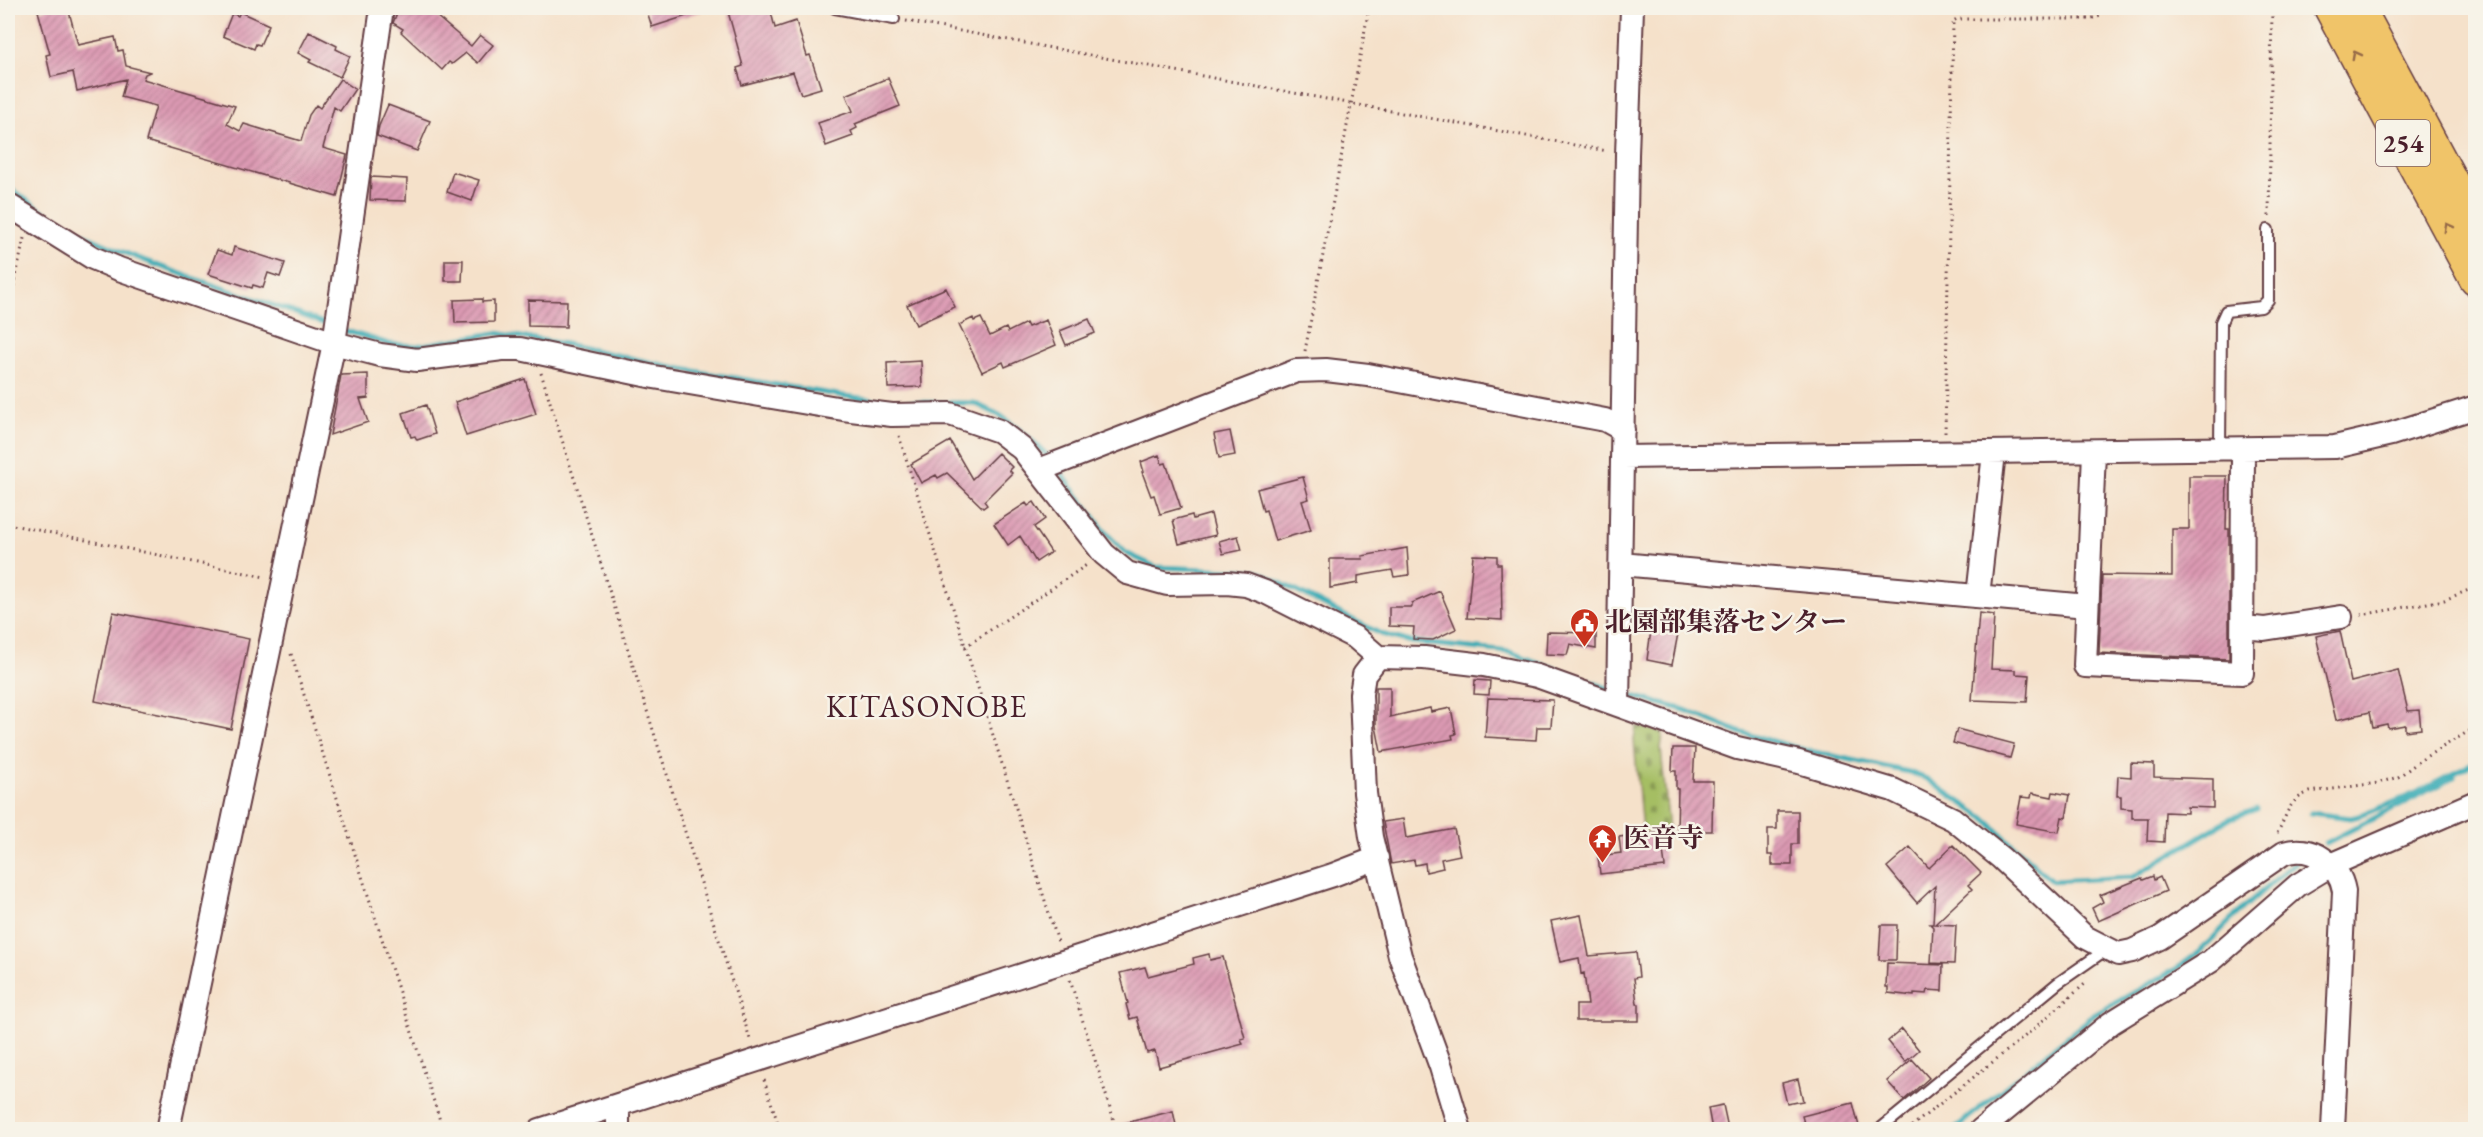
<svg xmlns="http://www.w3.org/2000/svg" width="2483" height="1137" font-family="'EB Garamond','Noto Serif JP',serif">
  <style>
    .cemetery { fill: url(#cemetery-stones); stroke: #786e48; stroke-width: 1.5 }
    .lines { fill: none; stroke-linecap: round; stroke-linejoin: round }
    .stream { stroke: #39abb5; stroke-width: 5 }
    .building { fill: url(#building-hatch) }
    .lane-casing { stroke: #643c43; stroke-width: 14 }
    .street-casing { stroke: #643c43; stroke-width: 26 }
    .highway-casing { stroke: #643c43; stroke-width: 36 }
    .path { stroke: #643c43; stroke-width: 3; stroke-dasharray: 1.5 4.5; stroke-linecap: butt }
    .lane { stroke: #fff; stroke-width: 10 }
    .street { stroke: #fff; stroke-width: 22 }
    .highway { stroke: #f0c469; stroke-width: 33 }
    .oneway { stroke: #956947 }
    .labels { text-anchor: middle; stroke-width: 5; stroke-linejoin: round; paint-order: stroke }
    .shield { fill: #f7f3e8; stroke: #7e5f64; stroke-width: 1.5 }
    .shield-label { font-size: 26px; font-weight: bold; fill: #4a1f2b }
    .poi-label { font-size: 27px; font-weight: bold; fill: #4a1f2b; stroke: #f7f3e8; text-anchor: start }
    .quarter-label { font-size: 30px; letter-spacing: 1.5px; fill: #4a1f2b; stroke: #f7f3e8 }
  </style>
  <defs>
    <pattern id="cemetery-stones" width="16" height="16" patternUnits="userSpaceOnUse" patternTransform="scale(1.5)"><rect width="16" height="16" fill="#a5be64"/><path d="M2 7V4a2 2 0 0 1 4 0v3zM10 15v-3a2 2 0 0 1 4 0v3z" fill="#889a53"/></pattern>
    <pattern id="building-hatch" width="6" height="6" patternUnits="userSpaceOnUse" patternTransform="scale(1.5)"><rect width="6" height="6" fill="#dc9ab3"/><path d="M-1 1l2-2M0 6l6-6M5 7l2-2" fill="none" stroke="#b47d92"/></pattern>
  </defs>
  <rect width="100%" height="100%" fill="#f7f3e8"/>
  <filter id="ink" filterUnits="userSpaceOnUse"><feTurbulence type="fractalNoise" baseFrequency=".0167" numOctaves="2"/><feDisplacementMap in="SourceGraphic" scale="12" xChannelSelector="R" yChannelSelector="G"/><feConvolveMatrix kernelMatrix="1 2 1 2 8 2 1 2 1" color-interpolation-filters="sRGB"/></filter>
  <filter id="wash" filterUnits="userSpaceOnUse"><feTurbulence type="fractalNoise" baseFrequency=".008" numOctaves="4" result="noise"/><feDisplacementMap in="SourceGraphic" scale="24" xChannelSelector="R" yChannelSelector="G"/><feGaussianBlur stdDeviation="1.35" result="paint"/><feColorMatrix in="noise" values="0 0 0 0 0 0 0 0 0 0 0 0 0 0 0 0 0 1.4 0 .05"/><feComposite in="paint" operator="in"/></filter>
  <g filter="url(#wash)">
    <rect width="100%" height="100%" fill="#f5e1ca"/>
    <path class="cemetery" d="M1636,726l27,7 -2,16 8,80 -27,2 -8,-91z"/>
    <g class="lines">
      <path class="stream" d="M8,187c29,21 61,42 94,56 75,33 154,54 229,83
        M343,330l46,14 27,2 80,-13 69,11 117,25 162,27 50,6 80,1 27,13 23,17 28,27
        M1059,470l48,64 19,19 30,14 101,4 124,63 30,8 99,10 103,38
        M1625,694l60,16 54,22 66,18 104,22 18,7 57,39 68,63 81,-4 98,-59 26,-9
        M2311,813l40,5 12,-3 55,-23 58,-30
        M2326,843l128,-66
        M1953,1130l141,-115 82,-46 22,-16 46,-46 52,-45"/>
    </g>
    <g id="blocks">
      <path class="building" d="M50,8h18l10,37 37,-8 3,14 5,-1 3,16 24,6 -5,2 -2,5 92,27 -8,18 13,7 4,-7 57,17 8,-26 7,-10 4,3 20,-29 15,10 -15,22 -6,-4 -11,41 24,7 -10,42 -191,-56 10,-35 -35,-9 5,-18 -49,12 -4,-19 -22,5 -5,-22 4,-1 -12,-43z
        M399,8h28l44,38 9,-11 13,10 -15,18 -12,-10 -14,11 -3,-2 -7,8 -41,-38 2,-3 -10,-6z
        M646,8h56v3l-50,16z
        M727,8h43l5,20 21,-7 11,35 3,-1 11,33 -20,6 -8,-22 -51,13 -5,-17 6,-2z
        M240,12l29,13 -9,20 -4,-1 -2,5 -31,-13 9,-23 6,3z
        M309,32l28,14 -1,3 14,7 -10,21 -31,-15 2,-2 -13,-7z
        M888,78l12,28 -45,18 2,4 -6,3 2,5 -27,10 -8,-23 35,-12 -7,-16z
        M388,105l42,16 -13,30 -40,-15 2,-10z
        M453,172l26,8 -7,21 -25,-9z
        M371,177l36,2 -1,22 -36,-1z
        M234,247l51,16 -5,14 -12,-4 -5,15 -10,-3 -1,3 -44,-14 9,-24 15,5z
        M445,260h18l-1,21h-17z
        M946,288l9,19 -39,18 -9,-20z
        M482,299v3l12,-1v21l-39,1 -1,-23z
        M528,300l39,1 -1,26 -38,-1z
        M973,318l1,3 7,-3 9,18 16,-8 2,4 18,-9 2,4 18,-7 10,25 -51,22 -2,-5 -21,10 -23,-47z
        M1089,319l6,14 -29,12 -6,-14z
        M921,361l1,26 -34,1 -1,-25z
        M368,374v24l-8,1 8,23 -38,13 11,-60z
        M525,379l11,35 -70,22 -11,-34z
        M426,405l9,29 -18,6 -2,-4 -4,1 -8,-24z
        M1230,431l5,24 -16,3 -5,-24z
        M950,441l22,38 26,-26 14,14 -3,3 3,3 -28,28 3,4 -4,3 -36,-35 -9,5 -2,-3 -15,8 -10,-19z
        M1159,455l3,9 4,-1 15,45 -21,6 -6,-19 -3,1 -9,-24h2l-3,-10z
        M2189,476h38l-1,53h3v130l-130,-6 3,-78 70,1v-47h17z
        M1303,477l6,22 -7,2 9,29 -36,11 -9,-31 -3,1 -6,-22z
        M1034,502l11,17 -11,8 17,25 -15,10 -16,-26 -12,9 -14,-21 32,-21 2,3z
        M1211,514l5,21 -37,9 -6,-24 19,-5 1,4z
        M1238,536l4,14 -19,4 -4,-13z
        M1407,548l2,27 -15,2 -2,-7 -34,6v7l-28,5v-29h33l-1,-3z
        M1473,555l24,1v8h4l1,56 -35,-2z
        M1440,591l16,38 -23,11 -20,-1 1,-12 -25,-1v-19h23v-4z
        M113,612l136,27 -18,90 -136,-28z
        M1979,613l15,2 -3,54 25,1v4l13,1 -2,27 -55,-2z
        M1652,623l27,5 -7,37 -25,-5z
        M2340,631l11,51 47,-12 10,41 11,-1 2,19 -16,2v-6l-17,3 -1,-4 -14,3 -3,-15 -34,8 -20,-84z
        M1547,632l49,1v16l-26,-5 -3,11 -21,-1z
        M1475,680l15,1 -1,14 -15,-1z
        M1376,687h14v30l40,-9 1,4 20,-4 5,26 -4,1 1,4 -72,13 -5,-26z
        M1488,698l65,2 -2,27h-14l-1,13 -51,-3z
        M1957,729l57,15 -4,14 -57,-15z
        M1673,748h22l-2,33h20l-1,50h-35l1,-42h-2v-18h-4z
        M2131,763l23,1v13l59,2v29l-26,-1v6l-22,-1 -1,30 -17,-1 1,-23h-16v-9l-11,-1v-12h-4l1,-20 13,1z
        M2053,792l17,3 -4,23 -4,-1 -3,15 -43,-8 5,-27 10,1 1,-5 20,4z
        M1777,811h21v33h-6v21h-20v-10h-4v-26h9z
        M1403,819l3,19 48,-9 6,26 -19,4 2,9 -17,4 -1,-9 -10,2 -1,-5 -23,4 -8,-42z
        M1661,832l4,35 -65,7 -2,-18 23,-3 -2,-16z
        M1953,845l28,28 -13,12 4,4 -37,35 21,1 -2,39 -23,-1 2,-36 -3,-3h3l2,-38 -18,17 -30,-36 23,-20 19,21z
        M2153,876l1,4 6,-3 6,14 -68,30 -6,-13 11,-6 -3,-7 42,-17 1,2z
        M1581,915l8,41 47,-4 3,25 -5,1 3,26h2v17h-63v-16h12l-4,-32 -3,1 -2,-16 -19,4 -9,-41z
        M1881,925h16l-1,35h-17z
        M1209,954l1,6 13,-3 22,81 -4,1 2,5 -84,23 -4,-16 -8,2 -10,-36 -7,2 -4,-15 2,-1 -8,-30 25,-6 3,9 46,-12 -1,-6z
        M1887,963l56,2 -1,26 -14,-1 -1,4 -13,-1v3l-26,-3v-6h-2z
        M1902,1029l17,21 -14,12 -17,-21z
        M1912,1059l17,19 -25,22 -17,-19z
        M1798,1079l5,22 -16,3 -5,-21z
        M1853,1103l7,27h-54l-4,-14z
        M1723,1105l5,23 -16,2 -4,-22z
        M1173,1111l4,19h-55l-1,-6z"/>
    </g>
  </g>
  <g filter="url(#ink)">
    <use href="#blocks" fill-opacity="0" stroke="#643c43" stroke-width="1.5"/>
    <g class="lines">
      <defs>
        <path id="lane" d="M835,8l59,11
          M2220,450l1,-128 5,-11 35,-4 7,-7v-70
          M1879,1130l179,-147 49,-34"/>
        <path id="street" d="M8,205l85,53 26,11 215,74 46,12 37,5 85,-11h18l134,28 189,32 49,6 58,-1 49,17 23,18 82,105 23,19 40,11 60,-1 19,2 19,7 91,46 22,19 46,1 60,7 53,11 200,72 62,14 94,28 60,29 48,39 84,79 33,17 14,-3 28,-13 124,-85c27,-9 55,10 60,38l-11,239
          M2094,452l-9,214 157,7 1,-223
          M1623,457l712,-10 56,-13 85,-27
          M1039,470l257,-99 30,-1 42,5 237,45 18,10
          M1621,564l466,42
          M1978,596l16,-143
          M2244,627l20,2 77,-12
          M1378,657l-14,18 -3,19 4,99 6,44 29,119 41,111 19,63
          M1618,705l9,-550 5,-147
          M618,1105v25
          M168,1130l166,-787 48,-335
          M540,1130l793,-255 44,-17
          M1981,1130l130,-107 100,-62 87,-76 33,-20 145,-63"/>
        <path id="highway" d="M2331,8l145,271
          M2358,8l118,220"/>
      </defs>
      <use href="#lane" class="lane-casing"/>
      <use href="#street" class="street-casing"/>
      <use href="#highway" class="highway-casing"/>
      <path class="path" d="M906,21l701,130
        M2269,216l3,-208
        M8,316l16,-78
        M1305,351l64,-343
        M541,373l210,669
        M1945,433l8,-412 4,-2h132l12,-3 4,-8
        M899,436l159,506
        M8,524l257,53
        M2361,615l83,-15 32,-13
        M965,647l123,-83
        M291,654l152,476
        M2277,833c11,-18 10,-33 33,-41l68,-9 20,-6 26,-19 52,-31
        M1070,980l47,150
        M764,1080l16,50
        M1907,1130l116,-92 63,-55"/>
      <use href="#lane" class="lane"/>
      <use href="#street" class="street"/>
      <use href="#highway" class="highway"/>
    </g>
    <defs><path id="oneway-chevron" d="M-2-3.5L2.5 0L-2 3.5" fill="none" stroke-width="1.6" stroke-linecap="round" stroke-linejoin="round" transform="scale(1.5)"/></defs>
    <g class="oneway">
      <use href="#oneway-chevron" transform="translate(2356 55) rotate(-118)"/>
      <use href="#oneway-chevron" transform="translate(2448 227) rotate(-118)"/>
    </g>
  </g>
  <defs>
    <symbol id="civic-pin" viewBox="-11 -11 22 30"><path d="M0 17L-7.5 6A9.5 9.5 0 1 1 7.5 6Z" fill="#c8321e" stroke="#f7f3e8"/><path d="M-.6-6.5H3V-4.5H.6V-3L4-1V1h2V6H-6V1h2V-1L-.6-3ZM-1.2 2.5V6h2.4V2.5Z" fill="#fff"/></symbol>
    <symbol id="temple-pin" viewBox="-11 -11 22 30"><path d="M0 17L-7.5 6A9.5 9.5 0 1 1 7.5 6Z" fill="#c8321e" stroke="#f7f3e8"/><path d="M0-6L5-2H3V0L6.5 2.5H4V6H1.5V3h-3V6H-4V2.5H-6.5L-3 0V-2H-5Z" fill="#fff"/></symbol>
  </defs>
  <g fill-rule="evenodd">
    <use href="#civic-pin" x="1568" y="606" width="33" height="45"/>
    <use href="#temple-pin" x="1586" y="822" width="33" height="45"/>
  </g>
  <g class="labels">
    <rect class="shield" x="2376" y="120" width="54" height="46" rx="4.5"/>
    <g class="shield-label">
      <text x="2403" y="152">254</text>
    </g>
    <g class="poi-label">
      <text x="1605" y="631">北園部集落センター</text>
      <text x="1623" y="847">医音寺</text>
    </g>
    <g class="quarter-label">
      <text x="927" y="717">KITASONOBE</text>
    </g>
  </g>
  <rect width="2483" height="1137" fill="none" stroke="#f7f3e8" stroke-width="30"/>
</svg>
